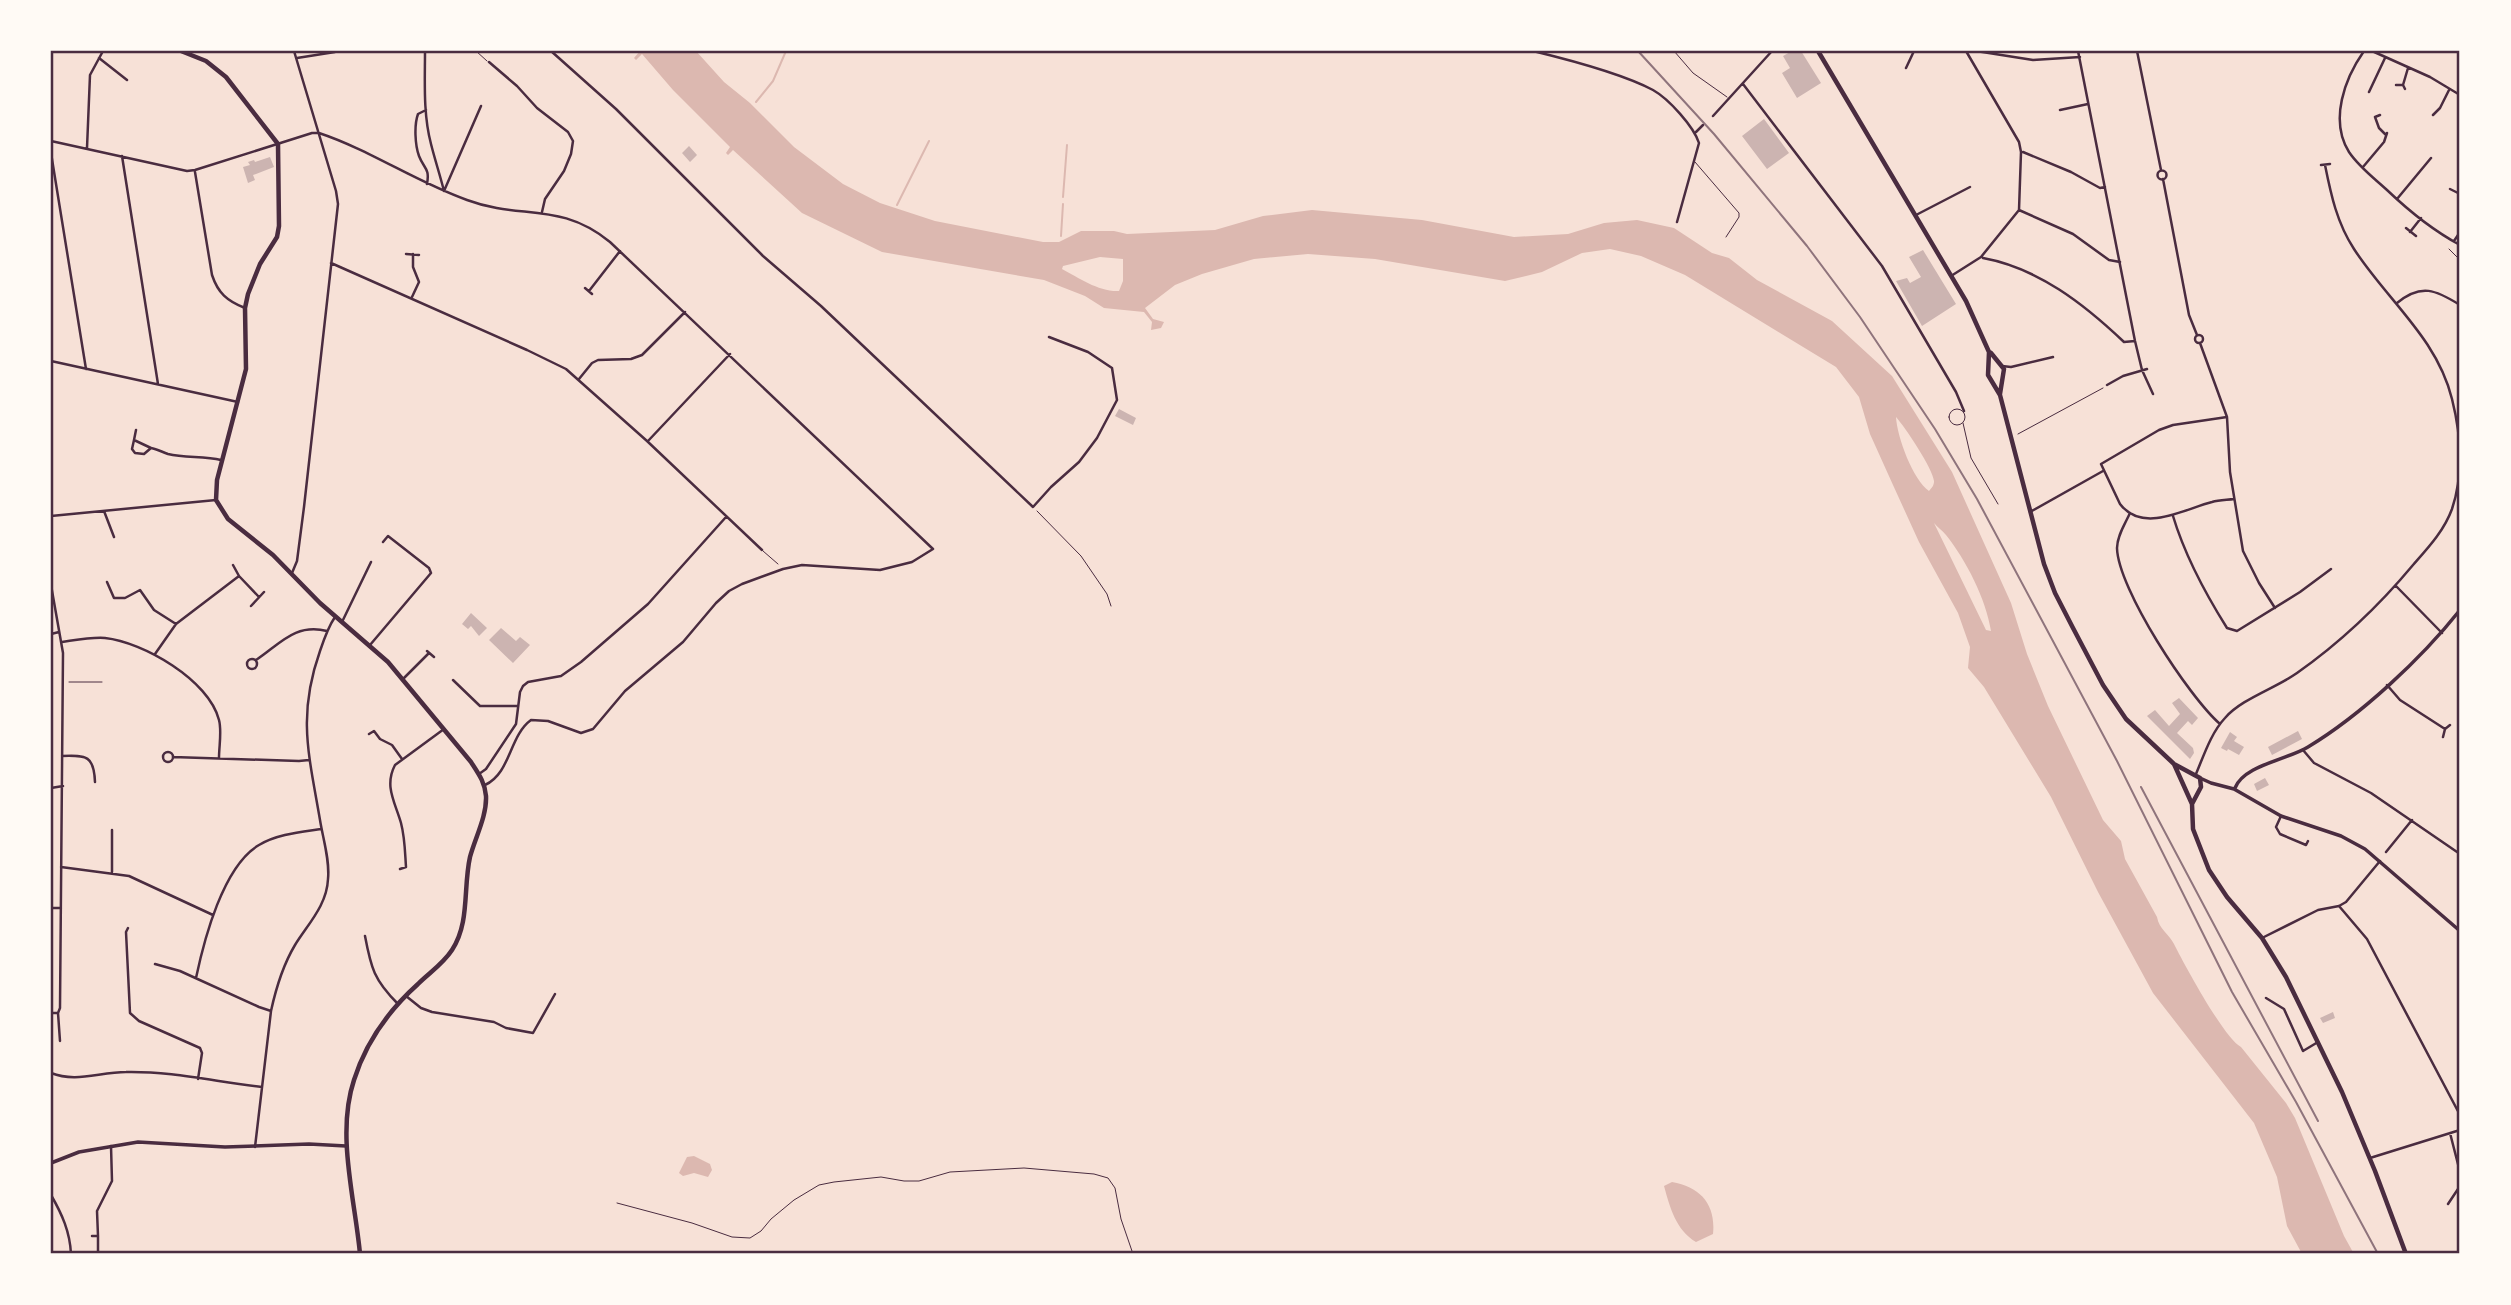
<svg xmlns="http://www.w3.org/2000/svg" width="2511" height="1305" font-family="'Sofia Sans Condensed',sans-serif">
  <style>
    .water { fill: #dcb8b0; fill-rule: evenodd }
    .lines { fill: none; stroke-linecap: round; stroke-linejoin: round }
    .stream { stroke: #dcb8b0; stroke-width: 2 }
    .building { fill: #ccb4b1 }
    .path { stroke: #4a2c40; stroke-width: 1 }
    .service { stroke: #4a2c40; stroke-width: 1 }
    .minor { stroke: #4a2c40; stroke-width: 2.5 }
    .tertiary { stroke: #4a2c40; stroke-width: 3.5 }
    .primary { stroke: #4a2c40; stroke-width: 4.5 }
    .rail { stroke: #8f747c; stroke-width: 2 }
    .neatline { fill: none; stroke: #4a2c40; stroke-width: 2.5 }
  </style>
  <rect width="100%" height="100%" fill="#f7e1d7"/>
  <path class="water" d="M640,51h56l28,31 26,21 44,44 49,37 37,19 55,18 108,21h16l22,-11h33l13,3 88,-4 48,-14 49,-6 110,10 92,17 54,-3 36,-11 33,-3 37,8 38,25 17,5 28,22 75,41 60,55 60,96 59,131 16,51 21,52 55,114 18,21 4,18 32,58c2,12 12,17 17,27 10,20 50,94 67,103l45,56 9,15 49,118 10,18h-49l-4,-2 -14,-26 -10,-49 -23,-54 -101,-130 -55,-101 -47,-95 -67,-110 -16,-19 2,-21 -12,-34 -39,-71 -26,-57 -23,-51 -11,-37 -23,-30 -151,-92 -44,-19 -31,-7 -28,4 -40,19 -37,9 -130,-22 -67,-5 -54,5 -52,15 -27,11 -30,23 8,11 11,3 -3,6 -10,2 1,-8 -8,-10 -40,-4 -19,-12 -41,-16 -162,-28 -80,-39 -69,-63 -5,5 -2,-2 4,-6 -57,-57 -31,-36 -6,6 -2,-2zM1100,257l23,2v22l-4,10c-20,1 -40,-13 -57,-22l1,-3zM1896,417c9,10 37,52 38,64 0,5 -2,6 -5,10 -16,-11 -32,-54 -33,-74zM1934,523c4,5 8,7 12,12 20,25 40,64 45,96l-5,-1z
    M694,1156l16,8 2,6 -4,7 -14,-4 -11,3 -4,-3 8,-16z
    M1672,1182c29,5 44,23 41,52l-17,8c-20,-12 -26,-34 -32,-56z"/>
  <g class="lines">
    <path class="stream" d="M756,102l17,-21 13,-30
      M1063,197l4,-52
      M897,205l32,-64
      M1061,236l2,-32"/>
  </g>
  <path class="building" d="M1792,51h9l20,32 -24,15 -15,-25 8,-5 -7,-12z
    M1764,119l25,34 -22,16 -25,-33z
    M689,146l8,9 -7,7 -8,-9z
    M270,157l4,10 -18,7 -3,1 2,5 -7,3 -5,-16 7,-2 -2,-3 6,-2 1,2z
    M1923,250l33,54 -34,22 -26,-45 11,-3 3,5 11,-6 -12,-20z
    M1119,409l17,9 -3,7 -18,-9z
    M471,613l16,15 -8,8 -8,-10 -3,3 -6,-5z
    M501,628l15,13 4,-4 10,8 -17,18 -24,-23z
    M2179,698l19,20 -6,7 -4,-4 -11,12 16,15 1,5 -4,6 -43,-43 8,-6 14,16 11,-12 -8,-11z
    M2298,731l4,8 -30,16 -4,-8z
    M2230,732l7,5 -3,4 10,6 -5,8 -11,-6 -1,2 -6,-3z
    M2265,778l4,7 -12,6 -3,-7z
    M2333,1012l2,6 -12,5 -3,-5z"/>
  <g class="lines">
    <path class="path" d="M2449,249l11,11
      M2018,434l85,-46
      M1037,511l44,45 26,38 4,12
      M69,682h33"/>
    <path class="service" d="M476,51l11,10
      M1674,51l19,22 34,24
      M1695,162l44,51v4l-13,20
      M1949 417a8 8 0 1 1 16 0a8 8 0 1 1-16 0Z
      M1963,423l8,35 27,46
      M763,551l15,13
      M617,1203l75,20 40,14 18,1 11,-7 10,-12 23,-19 25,-15 15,-3 47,-5 23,4h15l31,-9 74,-4 70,6 14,4 7,10 6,31 12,35"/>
    <path class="minor" d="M425,51c0,30 -2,63 6,93 4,16 9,31 13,47
      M551,51l65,58 147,147 58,50 212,201 18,-20 28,-25 18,-24 20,-38 -5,-32 -24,-16 -39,-15
      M1533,51c37,9 88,22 120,39 16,9 41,37 46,53l-22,79
      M1976,51l57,9 47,-3
      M2078,51l57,290 7,29 11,24
      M2137,51l24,119
      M2364,51c-19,27 -35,69 -15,101 10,15 25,26 38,38 22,21 47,41 73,55
      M2372,51l58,26 30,18
      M99,58l28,22
      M297,58l38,-6
      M489,62l28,24 20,22 31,24 5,9 -2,13 -7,17 -19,28 -3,13
      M1906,68l8,-17
      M1743,84l139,182 74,126 8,19
      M2396,85h7l2,4
      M2403,85l5,-17
      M2369,92l16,-34
      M426,110l-8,4c-4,11 -3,31 1,42 5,13 11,12 8,28
      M2060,110l28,-6
      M2380,115l-5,2 4,11 7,7
      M2433,115l7,-7 9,-18
      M1713,116l59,-65
      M1696,132l7,-7
      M51,141l136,30 8,-1 117,-37h7c51,17 97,49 148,67 53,20 93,1 143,42l323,307 -21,13 -32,8 -78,-5 -19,4 -41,15 -13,7 -13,12 -33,39 -58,49 -32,38 -12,4 -33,-12 -17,-1c-22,16 -20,53 -46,65
      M87,148l3,-73 13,-24
      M2023,152l48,20 29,16 5,-1
      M51,153l35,216
      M122,156l36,228
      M2321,165l9,-1
      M2363,167l21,-25 3,-9
      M2157.5 175a4.5 4.5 0 1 1 9 0a4.5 4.5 0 1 1-9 0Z
      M195,172l17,103c6,18 15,26 33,33
      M2163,179l26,136 8,20
      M2450,189l10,5
      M444,191l37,-85
      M2397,199l34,-41
      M2019,210l54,24 36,26 11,2
      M1916,215l54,-28
      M2406,228l10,8
      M2410,232l11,-14
      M2454,241l6,-9
      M406,254l13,1
      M1983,258c55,10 101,46 141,84l11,-1
      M331,263l196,87 39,19 81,72 115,109
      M1951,276l30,-19 38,-47 2,-58 -2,-10 -53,-91
      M585,288l7,6
      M589,291l31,-40
      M412,297l7,-15 -6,-15v-13
      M2397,303c24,-20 39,-13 63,2
      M2195 339a4 4 0 1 1 8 0a4 4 0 1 1-8 0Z
      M2200,343l27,74 3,55 13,79 16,32 16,25
      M51,361l187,41
      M2002,366l9,1 42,-10
      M579,379l13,-16 6,-3 33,-1 11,-4 43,-43
      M2107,385l16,-9 24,-7
      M2227,417l-54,8 -14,5 -58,34 19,40c23,30 64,5 92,-2 7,-2 15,-2 22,-3
      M134,440l2,-10
      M648,441l82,-87
      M151,448l-17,-8 -2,9 3,4 9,1 7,-6c6,1 11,4 17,6 17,4 36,2 53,6
      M104,511l10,26
      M2030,512l73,-41
      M2130,513c-5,11 -13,23 -13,35 1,41 72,149 103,176
      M51,516l165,-16
      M2173,516c12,40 32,77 54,112l10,3 63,-39 31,-23
      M292,573l5,-12 7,-54 34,-303 -2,-13 -42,-140
      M239,576l20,21
      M107,582l7,16h11l15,-8 14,20 22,14
      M51,585l12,68 -3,355 -2,5 2,28
      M2396,586l46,47
      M251,606l13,-14
      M342,622l29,-60
      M51,634l8,-2
      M62,642c14,-2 29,-5 43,-4 38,4 104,42 114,82 3,11 0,26 0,38
      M370,645l61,-72 -2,-5 -41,-32 -5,6
      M427,651l7,6
      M155,654l21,-30 63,-48 -6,-11
      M247 664a5 5 0 1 1 10 0a5 5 0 1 1-10 0Z
      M256,660c24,-16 39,-37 71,-29
      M403,679l26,-26
      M453,680l27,26h38
      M2387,685l13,15 45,29
      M369,734l5,-3 6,8 12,6 10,14
      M2443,737l2,-8 5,-4
      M2303,750l11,13 57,30 89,61
      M163 757a5 5 0 1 1 10 0a5 5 0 1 1-10 0Z
      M62,756c25,-1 32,0 33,26
      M173,757l126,4 10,-1
      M479,774l7,-5 30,-45 4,-32 3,-6 5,-4 33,-6 20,-14 67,-58 78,-87
      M2196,774c8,-19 15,-41 29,-56 16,-19 51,-30 72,-45 44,-31 81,-66 116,-108 15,-17 31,-34 39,-56 12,-36 9,-74 0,-110 -15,-61 -65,-99 -98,-150 -17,-26 -23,-54 -29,-84
      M51,788l12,-2
      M2281,816l-5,11 4,7 26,11 2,-4
      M2386,852l26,-32
      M61,867l68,9 84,39
      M400,869l6,-2c-1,-14 -1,-29 -5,-44 -6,-21 -17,-37 -6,-58l49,-36
      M112,872v-42
      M2339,906l28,33 93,176
      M51,908h10
      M128,928l-2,4 4,81 9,8 61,27 2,5 -4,26
      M365,936c6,32 9,44 33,68
      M2262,938l56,-28 21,-4 7,-4 34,-41
      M155,964l25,7 79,36 12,4
      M196,978c8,-38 27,-112 63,-133 18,-11 42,-13 62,-16
      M406,996l15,12 11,4 62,10 12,6 27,5 22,-39
      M2266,998l18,11 19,42 15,-9
      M51,1013h7
      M51,1073c25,10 48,-1 75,-1 45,-1 91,10 136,15
      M2450,1133l10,39
      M255,1147l16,-136c5,-23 12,-46 24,-66 13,-21 32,-40 33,-66 2,-19 -5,-40 -8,-59 -11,-65 -23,-104 0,-169 4,-12 8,-24 15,-34
      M2370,1158l90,-28
      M51,1195c11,19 19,37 20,59
      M2448,1204l12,-18
      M92,1236h6l-1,-25 15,-30 -1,-35
      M98,1236v18"/>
    <path class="tertiary" d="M2200,778l11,5 23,6 47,27 60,20 24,13 95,82
      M2235,788c9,-23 52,-28 73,-41 53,-32 113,-88 152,-137
      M51,1163l28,-11 59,-10 87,5 84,-3 37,2"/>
    <path class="primary" d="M181,51l25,10 20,16 52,67 1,82 -2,11 -17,27 -12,30 -3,14 1,61 -29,111 -1,20 12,19 45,36 47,48 68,59 83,100c7,11 14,20 15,34 1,20 -11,42 -16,61 -7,31 0,66 -18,93 -9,14 -23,23 -34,34 -30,27 -52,58 -64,96 -18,54 1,119 6,174
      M1818,51l148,250 23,51 -1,23 12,20 44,169 11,29 18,35 30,57 23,34 48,45 26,14 1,9 -9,17
      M1991,353l13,16 -4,25
      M2174,764l18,40 1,25 16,41 18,27 35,41 24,39 56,115 33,79 31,83"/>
    <path class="rail" d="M1638,51l76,83 93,112 53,71 75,112 42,70 140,262 115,231 64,110 82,152
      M2141,787l177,334"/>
  </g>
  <rect width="2511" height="1305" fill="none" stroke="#fffaf5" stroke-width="105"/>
  <rect x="52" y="52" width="2406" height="1200" class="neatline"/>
</svg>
